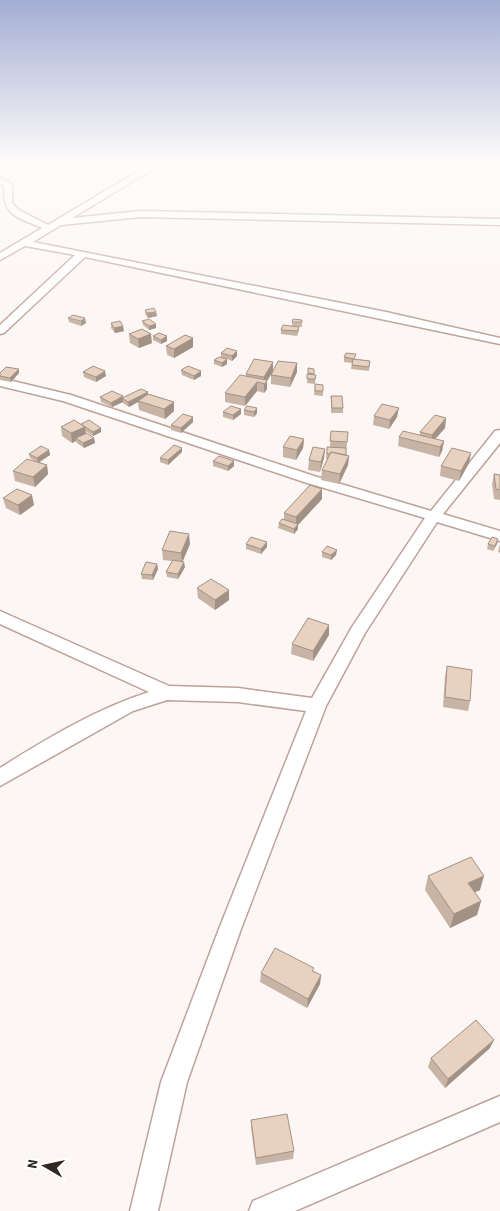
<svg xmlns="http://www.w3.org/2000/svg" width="500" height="1211" font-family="'Source Sans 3',sans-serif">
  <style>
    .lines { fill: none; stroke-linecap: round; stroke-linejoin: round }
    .street-casing { stroke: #bea299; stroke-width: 3 }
    .street { fill: #fff; fill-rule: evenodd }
    .wall { fill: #c8b4a4 }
    .shaded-wall { fill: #a29286 }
    .building { fill: #e8d1bf; stroke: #a29286 }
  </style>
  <rect width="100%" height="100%" fill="#fcf6f4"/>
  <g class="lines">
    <defs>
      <path id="street" d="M152,163h11l-91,55 68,-7 360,8v6l-360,-8 -79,8 -28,17 353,70 114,26v6l-415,-87 -81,76 -4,1v-9l75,-70 -50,-9 -25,14v-7l42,-25c-26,-12 -39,-11 -38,-43l-4,-1v-6l12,6v19l7,7 29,15z
        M496,163h4v4h-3z
        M0,378l71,17 243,81 117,35 64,-80 5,-1v13l-57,71 57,17v10l-63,-19 -72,111 -39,73 -85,223 -54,153 -29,129h-28l31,-129 58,-153 87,-218 -68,-9 -71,-2 -34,11 -133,75v-18c46,-29 96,-59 149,-76l-149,-68v-13l169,75 69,2 74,10 40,-71 73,-109 -121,-36 -241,-81 -63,-15z
        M500,1096v26l-205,89h-46l4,-10z"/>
    </defs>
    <use href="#street" class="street-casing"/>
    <use href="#street" class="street"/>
  </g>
  <path class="wall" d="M145,310l11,2 1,4 -9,2 -3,-4z
    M68,318l18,5 -5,3 -12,-4z
    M302,320v7h-3v4l-2,5 -16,-2v-4l11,-4v-4z
    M142,321l14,7 -7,2 -6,-5z
    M111,323l13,8 -9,2 -4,-5z
    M129,334l23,9 -13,5 -9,-5z
    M153,336h14v5l-6,3 -8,-4z
    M166,346l27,1 -19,11 -7,-3z
    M237,351v5l-5,5 -5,-2v5l-5,3 -8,-3v-4l7,-3v-4z
    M346,353l9,6 15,2 -1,10 -18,-2 1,-6 -8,-1v-5z
    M297,363v9l-7,15 -19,-3v-9z
    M19,369v4l-8,9 -11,-2v-7z
    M314,369v6h2l-1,9 -8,-1 1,-10z
    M181,370l20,1v5l-7,4 -12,-5z
    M273,371l-6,10v8l-3,4 -7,-2 -12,15 -20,-4v-9l21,-17v-2z
    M83,372l23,4 -10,6 -12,-5z
    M315,384l8,1v11l-9,-1z
    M148,394l26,8v9l-9,8 -26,-9 -1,-8 -9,5 -6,-4v-1l-11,5 -11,-5 -1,-5 23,-1v2z
    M331,396l12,12v5h-12z
    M257,408v5l-3,4 -10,-2v-5z
    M223,412l18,2 -8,6 -10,-3z
    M374,416l23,1 -8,12 -16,-4z
    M446,418l-1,10 -10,11 9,2 -2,10 -3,6 -41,-11 1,-9 21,-2v-3z
    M193,422l-12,11 -10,-3v-5z
    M81,424l20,4v4l-8,4 -7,-5v3l8,4 1,5 -11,5 -7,-5 -1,-2 -4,2 -10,-7 -1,-9z
    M331,431l17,1 -2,23 3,1 -1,9 -9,19 -18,-4 1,-10 5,-11h-1l1,-12h3z
    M304,439l-1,9 -7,12 -13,-3v-10z
    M182,448v4l-14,13 -8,-3v-4z
    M325,449l-1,9 -4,14 -12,-2 1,-10z
    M49,450l1,5 -11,7 8,3 1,9 -13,13 -20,-6 -2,-10 22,-10 -5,-3 -1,-4z
    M213,461h21v5l-6,5 -15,-5z
    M469,463l-10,18 -19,-5 1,-10z
    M494,474l6,1v25l-6,-1 -2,-15z
    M3,498l31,7 -14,10 -14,-7z
    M322,499l-24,26v4l-4,5 -16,-6 1,-5 5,-4v-6z
    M498,539l-1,5 -4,7 -6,-2 1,-5z
    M267,542v5l-6,7 -15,-5v-5z
    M190,544l-8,18 3,5 -7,12 -11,-2 -1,-5 6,-11 -9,-1 -1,-10z
    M500,544v9l-2,-1z
    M322,552l14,3 -5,5 -9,-3z
    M157,564l1,5 -5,11 -11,-1 -1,-5z
    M197,588l32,12 -14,10 -17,-12z
    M329,635l-16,26 -22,-7 1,-10z
    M447,666l23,35 -2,10 -25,-4 2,-31z
    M428,876l52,14 -5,2 6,9 -4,14 -27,13 -25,-38z
    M313,971l8,4 -1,9 -13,24 -47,-26 1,-9z
    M490,1048l-45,40 -17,-21 3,-9z
    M251,1120l43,31 -1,8 -37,6 -5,-38z"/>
  <path class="shaded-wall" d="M156,312l1,4 -9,2 -1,-5z
    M85,318l1,5 -5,3v-5z
    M156,324v4l-7,2v-4z
    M123,326l1,5 -9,2 -1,-5z
    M151,334l1,9 -13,5 -1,-9z
    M167,336v5l-6,3v-4z
    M193,338v9l-19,11v-9z
    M237,351v5l-5,5v-5z
    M227,359v5l-5,3v-4z
    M273,362v9l-6,10v8l-3,4v-16z
    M297,363v9l-7,15 1,-9z
    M19,369v4l-8,9 -1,-4z
    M105,371l1,5 -10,6v-5z
    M201,371v5l-7,4v-4z
    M257,382v9l-12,15v-9z
    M148,392v5l-10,4v1l-9,5 -1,-5z
    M123,396v6l-11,5 -1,-4z
    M174,402v9l-9,8 -1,-10z
    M257,408v5l-3,4v-5z
    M399,408l-2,9 -8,12 1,-9z
    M241,409v5l-8,6v-5z
    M193,417v5l-12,11v-5z
    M446,418l-1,10 -15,17 2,-10z
    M85,427l1,9 -10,2v3l-4,2 -1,-10z
    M101,428v4l-8,4v-4z
    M94,438l1,5 -11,5 -1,-5z
    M304,439l-1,9 -7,12 1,-10z
    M444,441l-2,10 -3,6 1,-10z
    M182,448v4l-14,13v-5z
    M325,449l-1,9 -4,14 1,-10z
    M49,450l1,5 -12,8 -1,-5z
    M471,453l-2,10 -10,18 2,-10z
    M349,456l-1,9 -9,19 1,-10z
    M234,461v5l-6,5v-5z
    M47,465l1,9 -13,13 -2,-10z
    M322,489v10l-24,26v4l-4,5v-5l2,-2v-10z
    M32,495l2,10 -14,10 -2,-10z
    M189,534l1,10 -8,19 -1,-10z
    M498,539l-1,5 -4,7 2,-5z
    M267,542v5l-6,7v-5z
    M337,550l-1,5 -5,5v-5z
    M184,562l1,5 -7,12v-5z
    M157,564l1,5 -5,11 -1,-5z
    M229,590v10l-14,10v-10z
    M329,625v10l-16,26v-10z
    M484,876l-4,14 -16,7 4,-14z
    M481,901l-4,14 -27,13 4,-14z
    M321,975l-1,9 -13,24 1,-9z
    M494,1040l-4,8 -45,40 3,-9z"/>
  <path class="building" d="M154,308l2,4 -9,1 -2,-3z
    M73,315l12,3 -4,3 -13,-3z
    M149,319l7,5 -7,2 -7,-5z
    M293,319l9,1v2h-10z
    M120,321l3,5 -9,2 -3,-5z
    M283,325l16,2 -2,4 -16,-1z
    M142,329l9,5 -13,5 -9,-5z
    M159,333l8,3 -6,4 -8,-4z
    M185,335l8,3 -19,11 -8,-3z
    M227,348l10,3 -5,5 -11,-3z
    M346,353l10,1 -2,5 -10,-2z
    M219,357l8,2 -5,4 -8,-3z
    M254,359l19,3 -9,15 -18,-3z
    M353,359l17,2 -1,6 -17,-2z
    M278,361l19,2 -6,15 -20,-3z
    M93,366l12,5 -9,6 -13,-5z
    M188,366l13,5 -7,5 -13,-6z
    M6,367l13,2 -9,9 -10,-2v-3z
    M308,368l6,1v5l-6,-1z
    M307,374l9,1 -1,4h-8z
    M240,375l27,5 -2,4 -8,-2 -12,15 -20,-4z
    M315,384l8,1v6h-8z
    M141,389l7,3 -20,10 -6,-4z
    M112,391l11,5 -12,7 -11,-6z
    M148,394l26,8 -10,7 -26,-8z
    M331,396h11l1,12h-11z
    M382,404l17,4 -9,12 -16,-4z
    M231,406l10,3 -8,6 -10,-3z
    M247,406l10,2 -3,4 -10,-2z
    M183,414l10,3 -12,11 -10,-3z
    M435,415l11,3 -14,17 -12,-3z
    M74,420l11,7 -14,6 -10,-6z
    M89,420l12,8 -8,4 -12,-8z
    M331,431l17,1 -1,10 -17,-1z
    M403,431l41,10 -4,6 -41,-10z
    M87,433l7,5 -11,5 -7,-5z
    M290,436l14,3 -7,11 -14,-3z
    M174,445l8,3 -14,12 -8,-2z
    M41,446l8,4 -12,8 -8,-4z
    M313,447l12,2 -4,13 -12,-2z
    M327,447l19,1v7l-15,-3 -1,2h-3z
    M452,448l19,5 -10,18 -20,-5z
    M331,452l18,4 -9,18 -18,-4z
    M219,456l15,5 -6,5 -15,-5z
    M27,459l20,6 -14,12 -20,-6z
    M494,474l6,1v15l-4,-1z
    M310,485l12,4 -26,28 -12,-4z
    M17,489l15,6 -14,10 -15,-7z
    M282,519l16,5 -4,5 -15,-6z
    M170,531l19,3 -8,19 -19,-3z
    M251,537l16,5 -6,7 -15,-5z
    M492,537l6,2 -3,7 -7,-2z
    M327,546l10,4 -6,5 -9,-3z
    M173,560l11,2 -6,12 -12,-2z
    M146,562l11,2 -5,11 -11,-1z
    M211,579l18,11 -14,10 -18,-12z
    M308,618l21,7 -16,26 -21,-7z
    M447,666l25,4 -2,31 -25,-4z
    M471,857l13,19 -16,7 13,18 -27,13 -26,-38z
    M275,948l39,20 -2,3 9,4 -13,24 -47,-26z
    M476,1020l18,20 -46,39 -17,-21z
    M287,1114l7,37 -38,7 -5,-38z"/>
  <linearGradient id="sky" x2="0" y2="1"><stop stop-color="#a3aed4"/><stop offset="0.49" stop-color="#fefbfa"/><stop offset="1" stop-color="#fefbfa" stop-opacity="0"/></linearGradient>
  <rect width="500" height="333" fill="url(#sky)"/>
  <g transform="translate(45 1166) rotate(279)" stroke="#ffffff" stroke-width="4" paint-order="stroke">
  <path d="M0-4L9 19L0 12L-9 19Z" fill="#322723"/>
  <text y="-8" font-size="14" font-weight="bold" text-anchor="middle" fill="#322723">N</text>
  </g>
</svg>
